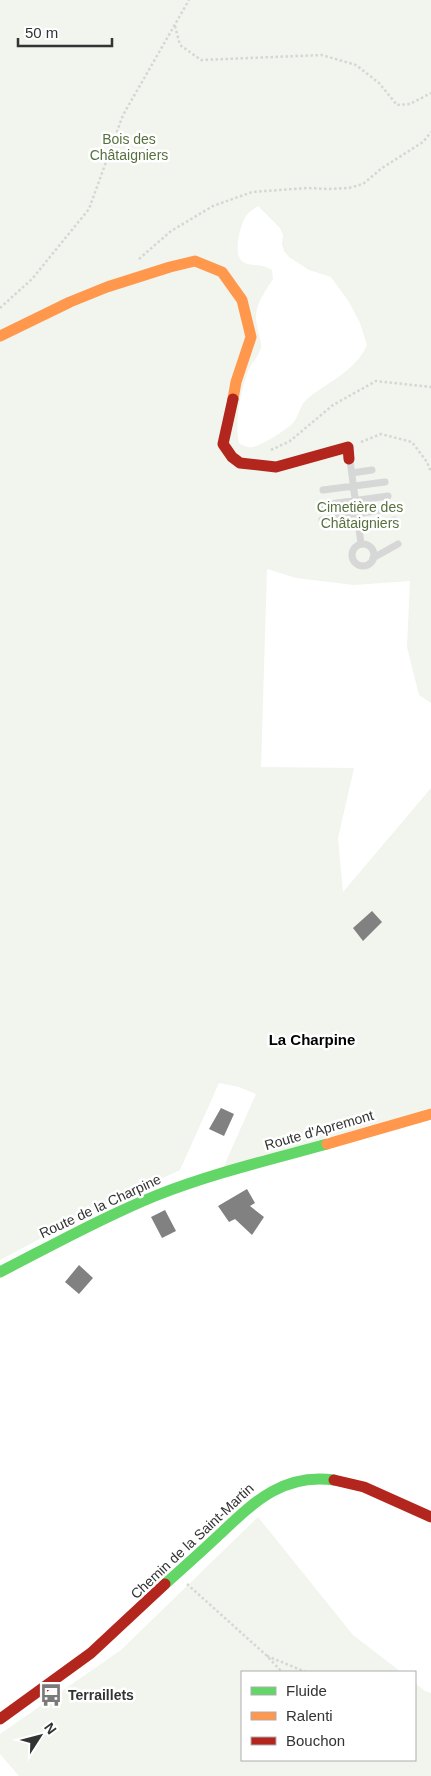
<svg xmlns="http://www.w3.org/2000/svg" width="431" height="1776" font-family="Arial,sans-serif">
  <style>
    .green { fill: #f1f5ed; fill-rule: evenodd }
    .building { fill: #818181 }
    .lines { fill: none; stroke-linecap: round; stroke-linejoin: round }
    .path { stroke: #d6d6d6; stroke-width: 2.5; stroke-dasharray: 2.5 2.5; stroke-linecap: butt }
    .lane { stroke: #d7d7d7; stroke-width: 7 }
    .fast { stroke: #63d668; stroke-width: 11 }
    .slow { stroke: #ff974d; stroke-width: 11 }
    .jam { stroke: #b3261e; stroke-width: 11 }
    .labels { text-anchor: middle; stroke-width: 5; stroke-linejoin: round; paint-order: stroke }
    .park-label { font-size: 14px; fill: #56703f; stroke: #fff }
    .street-label { font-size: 14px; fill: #333; stroke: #fff }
    .poi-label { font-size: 14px; font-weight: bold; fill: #333; stroke: #fff; text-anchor: start }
    .neighbourhood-label { font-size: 15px; font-weight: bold; fill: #000; stroke: #fff }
  </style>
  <rect width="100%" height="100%" fill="#fff"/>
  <path class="green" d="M0,0h431v703l-12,-8 -12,-48 3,-66 -56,4 -58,-7 -29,-9 -6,198 93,1 -16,70 5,54 88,-104v320l-208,60 33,-74 -17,-7 -20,-4 -39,87 -76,35 -104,55zM258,206l22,22 3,7 -1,9 2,7 5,6 20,13 22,7 18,25 11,21 7,22c-10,25 -41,38 -60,54 -7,6 -8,17 -14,24 -5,6 -31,22 -40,24 -6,1 -9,-1 -14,-4 -5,-21 2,-52 9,-72 3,-8 12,-16 13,-24 0,-9 -5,-20 -5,-30 0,-14 10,-27 17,-38l-1,-9c-12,-8 -22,-2 -30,-9 -9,-7 -2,-36 4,-45 2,-4 8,-7 12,-10z
    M258,1517l95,118 48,37h-159v88h173v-77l10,8 6,2v83h-412l-19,-22v-20l121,-84z"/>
  <path class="building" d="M372,911l10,11 -19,19 -10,-13z
    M221,1108l13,6 -10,22 -15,-7z
    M247,1189l8,14 -5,3 14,11 -12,18 -17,-16 -6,3 -11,-16z
    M165,1210l11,21 -14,7 -11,-21z
    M79,1265l14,13 -14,16 -14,-12z"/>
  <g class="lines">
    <path class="path" d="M175,26l5,19 21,15 121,-5 34,10 23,18 18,22 13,-1 21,-11
      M139,259l32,-28 42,-25 39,-14 55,-4 21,1 21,-1 14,-4 19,-16 41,-26 8,-10
      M0,308l32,-29 57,-70 34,-94 66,-115
      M361,442l20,-8 31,8 15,20 4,10
      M271,450l19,-9 43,-36 43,-24 55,6
      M187,1584l79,71 16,17
      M267,1656l39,16"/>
    <path class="lane" d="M350,460l11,84
      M352,473l20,-3
      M323,490l62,-8
      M323,505l65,-9
      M322,520l70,-12
      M359,526l36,-6
      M352 555a11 11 0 1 1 22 0a11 11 0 1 1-22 0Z
      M373,558l25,-14"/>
    <path class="fast" d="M0,1272c51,-26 101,-54 155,-76 55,-22 114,-36 172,-52
      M165,1584c19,-17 37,-33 55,-50 34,-32 63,-61 114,-54"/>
    <path class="slow" d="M0,336l70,-34 37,-15 63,-20 25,-6 27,11 20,28 9,37 -15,45 -3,17
      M327,1144l104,-30"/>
    <path class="jam" d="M233,399l-10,45 9,13 8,6 36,4 72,-20 1,12
      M334,1480l30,7 67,30
      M0,1719l91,-66 74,-69"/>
  </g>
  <defs>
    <symbol id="bus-bare" viewBox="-9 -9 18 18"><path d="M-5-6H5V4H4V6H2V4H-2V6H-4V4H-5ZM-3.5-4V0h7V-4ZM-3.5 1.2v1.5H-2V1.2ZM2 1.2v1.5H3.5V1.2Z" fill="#7a7a7a" stroke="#fff" stroke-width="2.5" paint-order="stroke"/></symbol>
  </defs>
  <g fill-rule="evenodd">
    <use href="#bus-bare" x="35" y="1679" width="32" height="32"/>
  </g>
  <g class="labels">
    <g class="park-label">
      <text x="129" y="144">Bois des<tspan x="129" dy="16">Châtaigniers</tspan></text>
      <text x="360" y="512">Cimetière des<tspan x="360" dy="16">Châtaigniers</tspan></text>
    </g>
    <g class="street-label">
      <text transform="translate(319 1130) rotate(-16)" y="5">Route d'Apremont</text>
      <text transform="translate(100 1206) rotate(-25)" y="5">Route de la Charpine</text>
      <text transform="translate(192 1541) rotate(-43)" y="5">Chemin de la Saint-Martin</text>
    </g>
    <g class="poi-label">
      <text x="68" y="1700">Terraillets</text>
    </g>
    <g class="neighbourhood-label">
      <text x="312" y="1045">La Charpine</text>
    </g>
  </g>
  <rect x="241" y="1671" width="175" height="90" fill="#ffffff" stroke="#adadad"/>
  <rect x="251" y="1687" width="25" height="8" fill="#63d668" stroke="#adadad"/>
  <text x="286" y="1696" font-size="15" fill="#333333">Fluide</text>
  <rect x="251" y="1712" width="25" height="8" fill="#ff974d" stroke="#adadad"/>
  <text x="286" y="1721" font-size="15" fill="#333333">Ralenti</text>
  <rect x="251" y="1737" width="25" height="8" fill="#b3261e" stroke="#adadad"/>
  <text x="286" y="1746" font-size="15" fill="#333333">Bouchon</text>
  <g transform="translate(40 1736) rotate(54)" stroke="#ffffff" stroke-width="4" paint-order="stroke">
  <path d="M0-4L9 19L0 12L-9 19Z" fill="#333333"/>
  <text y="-8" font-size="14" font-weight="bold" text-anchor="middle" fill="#333333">N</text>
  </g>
  <path d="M18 38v8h94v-8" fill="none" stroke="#333333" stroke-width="2.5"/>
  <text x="25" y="38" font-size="15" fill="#333333" stroke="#ffffff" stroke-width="4" paint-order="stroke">50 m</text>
</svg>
